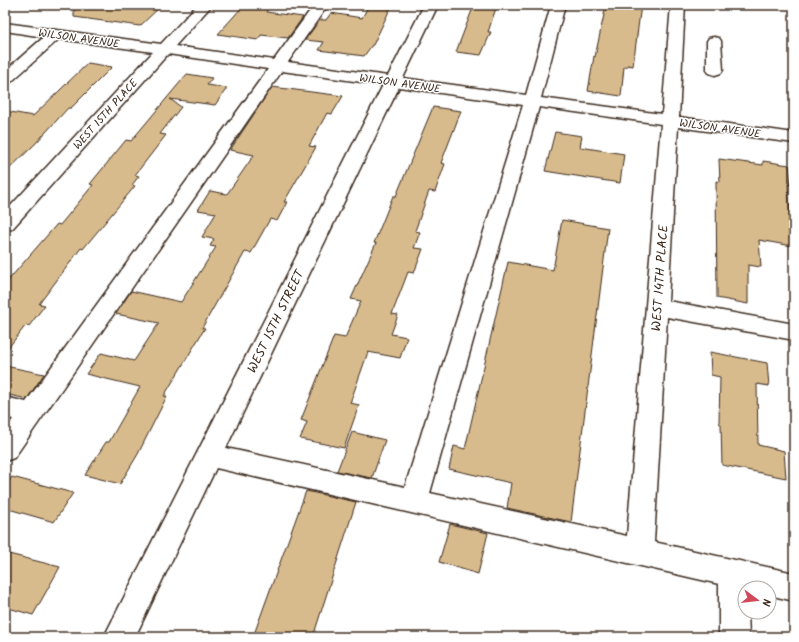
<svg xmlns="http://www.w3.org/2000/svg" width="799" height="642" font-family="Kalam,sans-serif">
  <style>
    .building { fill: #d8bb8d; stroke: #3b2a1e }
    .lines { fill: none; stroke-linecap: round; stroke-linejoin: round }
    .minor-casing { stroke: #3b2a1e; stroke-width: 3 }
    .minor { fill: #fff; fill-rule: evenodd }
    .labels { text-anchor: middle; stroke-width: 3; stroke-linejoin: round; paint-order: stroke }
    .far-street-label { font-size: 11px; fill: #3b2a1e; stroke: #fff }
    .street-label { font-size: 13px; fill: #3b2a1e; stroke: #fff }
  </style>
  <rect width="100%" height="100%" fill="#fff"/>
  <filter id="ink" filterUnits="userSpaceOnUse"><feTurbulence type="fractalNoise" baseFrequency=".025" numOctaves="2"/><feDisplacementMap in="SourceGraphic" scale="8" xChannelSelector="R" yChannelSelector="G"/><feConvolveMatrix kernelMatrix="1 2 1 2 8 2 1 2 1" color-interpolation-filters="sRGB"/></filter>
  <g filter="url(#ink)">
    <path class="building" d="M74,5h88l-22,21 -66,-9z
      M244,5l25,3 -3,4 37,5 -15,21 -27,-3 -3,5 -40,-6z
      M369,5h23l-19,40h-1l-8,11 -45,-6 5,-8 -19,-2 15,-20h6l5,-7 31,5z
      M474,5l22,3 -8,24h3l-10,23 -25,-3z
      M606,5h35l-8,61 -6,-1v2h-3l-3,29 -33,-5 6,-35 1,1z
      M88,63l24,4 -41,41h-3l-33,36 -30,29v-62l28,5z
      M187,74l25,4 -5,7 20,3 -12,17 -45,-6 11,8 -21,27 6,1 -31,40 4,1 -7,9 3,1 -52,63 -2,-1 -42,56 6,1 -16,21 -3,-1 -21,27v-68l52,-60 3,1 33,-40 -3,-1 36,-44 5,1z
      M272,87l71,9 -11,18 -5,-1 -18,33 7,1 -32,55h3l-10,19 -7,-2 -19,34 -6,-1 -43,76h3l-41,68h3l-29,58 -18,30 -35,-9 21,-33h3l31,-55 -54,-13 15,-21 33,8 25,-38 -43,-9 15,-23 50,11 35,-55 -6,-1 4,-7 -12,-2 14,-24 -18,-3 12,-19 17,3 27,-39 -24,-5z
      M433,107l28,4 -20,52 4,1 -10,28 -6,-1 -14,40 5,1 -6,16 9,1 -9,24 -6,-1 -16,42 6,1 -7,19 16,3 -7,21 -32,-6 -18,51 9,2 -15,43 -44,-9 7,-17 -6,-2 33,-84 11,2 16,-37 -10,-2 25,-56h-2l19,-47h3z
      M555,132l27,4 -2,11 44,7 -4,29 -75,-12z
      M719,159l44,6v-4l26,4 2,20 -3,-1 4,62 -33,-6 2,27 -13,-2v39l-31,-6 -1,-117 4,1z
      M562,220l46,8 -37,294 -64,-14 4,-25 -62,-14 5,-23 11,3 43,-187 45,8z
      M710,352l57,11 2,23 -12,-2 1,61 26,6 2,27 -64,-13 -1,-41 -2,-1 1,-46 -9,-2z
      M5,366l39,8 -17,25 -22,-5z
      M352,432l33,8 -13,38 -35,-7z
      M12,477l61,16 -19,29 -49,-14v-21z
      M306,491l50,11 -43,135h-60z
      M450,524l38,9 -10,41 -39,-12z
      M5,553l55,14 -27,48 -28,-8z"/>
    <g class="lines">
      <defs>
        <path id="minor" d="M197,5h15l-37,41 99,14 40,-55h14l-40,57 100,14 36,-71h14l-35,73 123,17 25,-90h14l-24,93 121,16 9,-109h14l-6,112 115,16v10l-116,-16 -10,174 126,23v16l-127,-23 -13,225 140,31v28l-25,-6v-7h-24v24h3l1,25h-30v-53l-503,-116 -81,169h-31l279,-552 -101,-14 -268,387 -9,3v-31l8,-11 -8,-2v-20l21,5 242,-333 -100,-15 -156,175 -7,1v-18l148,-160 -94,-13 -48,43 -6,2v-13l39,-34 -39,-6v-8l156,21zM399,87l124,18 -118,382 -179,-39zM539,107l122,17 -34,412 -197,-43z
          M714,37l5,1 2,3 2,29 -2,3 -6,2 -6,-2 -2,-3v-29l2,-3z"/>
      </defs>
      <use href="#minor" class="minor-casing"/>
      <use href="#minor" class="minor"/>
    </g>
  </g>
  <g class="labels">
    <g class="far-street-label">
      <text transform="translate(79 38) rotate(8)" y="4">WILSON AVENUE</text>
      <text transform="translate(400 83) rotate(8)" y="4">WILSON AVENUE</text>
      <text transform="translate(105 114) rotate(-48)" y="4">WEST 15TH PLACE</text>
      <text transform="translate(720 128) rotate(8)" y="4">WILSON AVENUE</text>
    </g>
    <g class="street-label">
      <text transform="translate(659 278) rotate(-86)" y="5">WEST 14TH PLACE</text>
      <text transform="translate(275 321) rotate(-64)" y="5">WEST 15TH STREET</text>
    </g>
  </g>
  <rect width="799" height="642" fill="none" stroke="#fff" stroke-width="20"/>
  <rect x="10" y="10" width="779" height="622" fill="none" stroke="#3b2a1e" stroke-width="1.5" filter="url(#ink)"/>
  <g transform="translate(757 600) rotate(105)"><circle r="19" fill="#ffffff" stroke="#b1aaa5"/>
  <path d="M0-3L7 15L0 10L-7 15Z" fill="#d1495b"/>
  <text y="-6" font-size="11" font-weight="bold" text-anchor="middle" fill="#3b2a1e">N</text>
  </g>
</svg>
